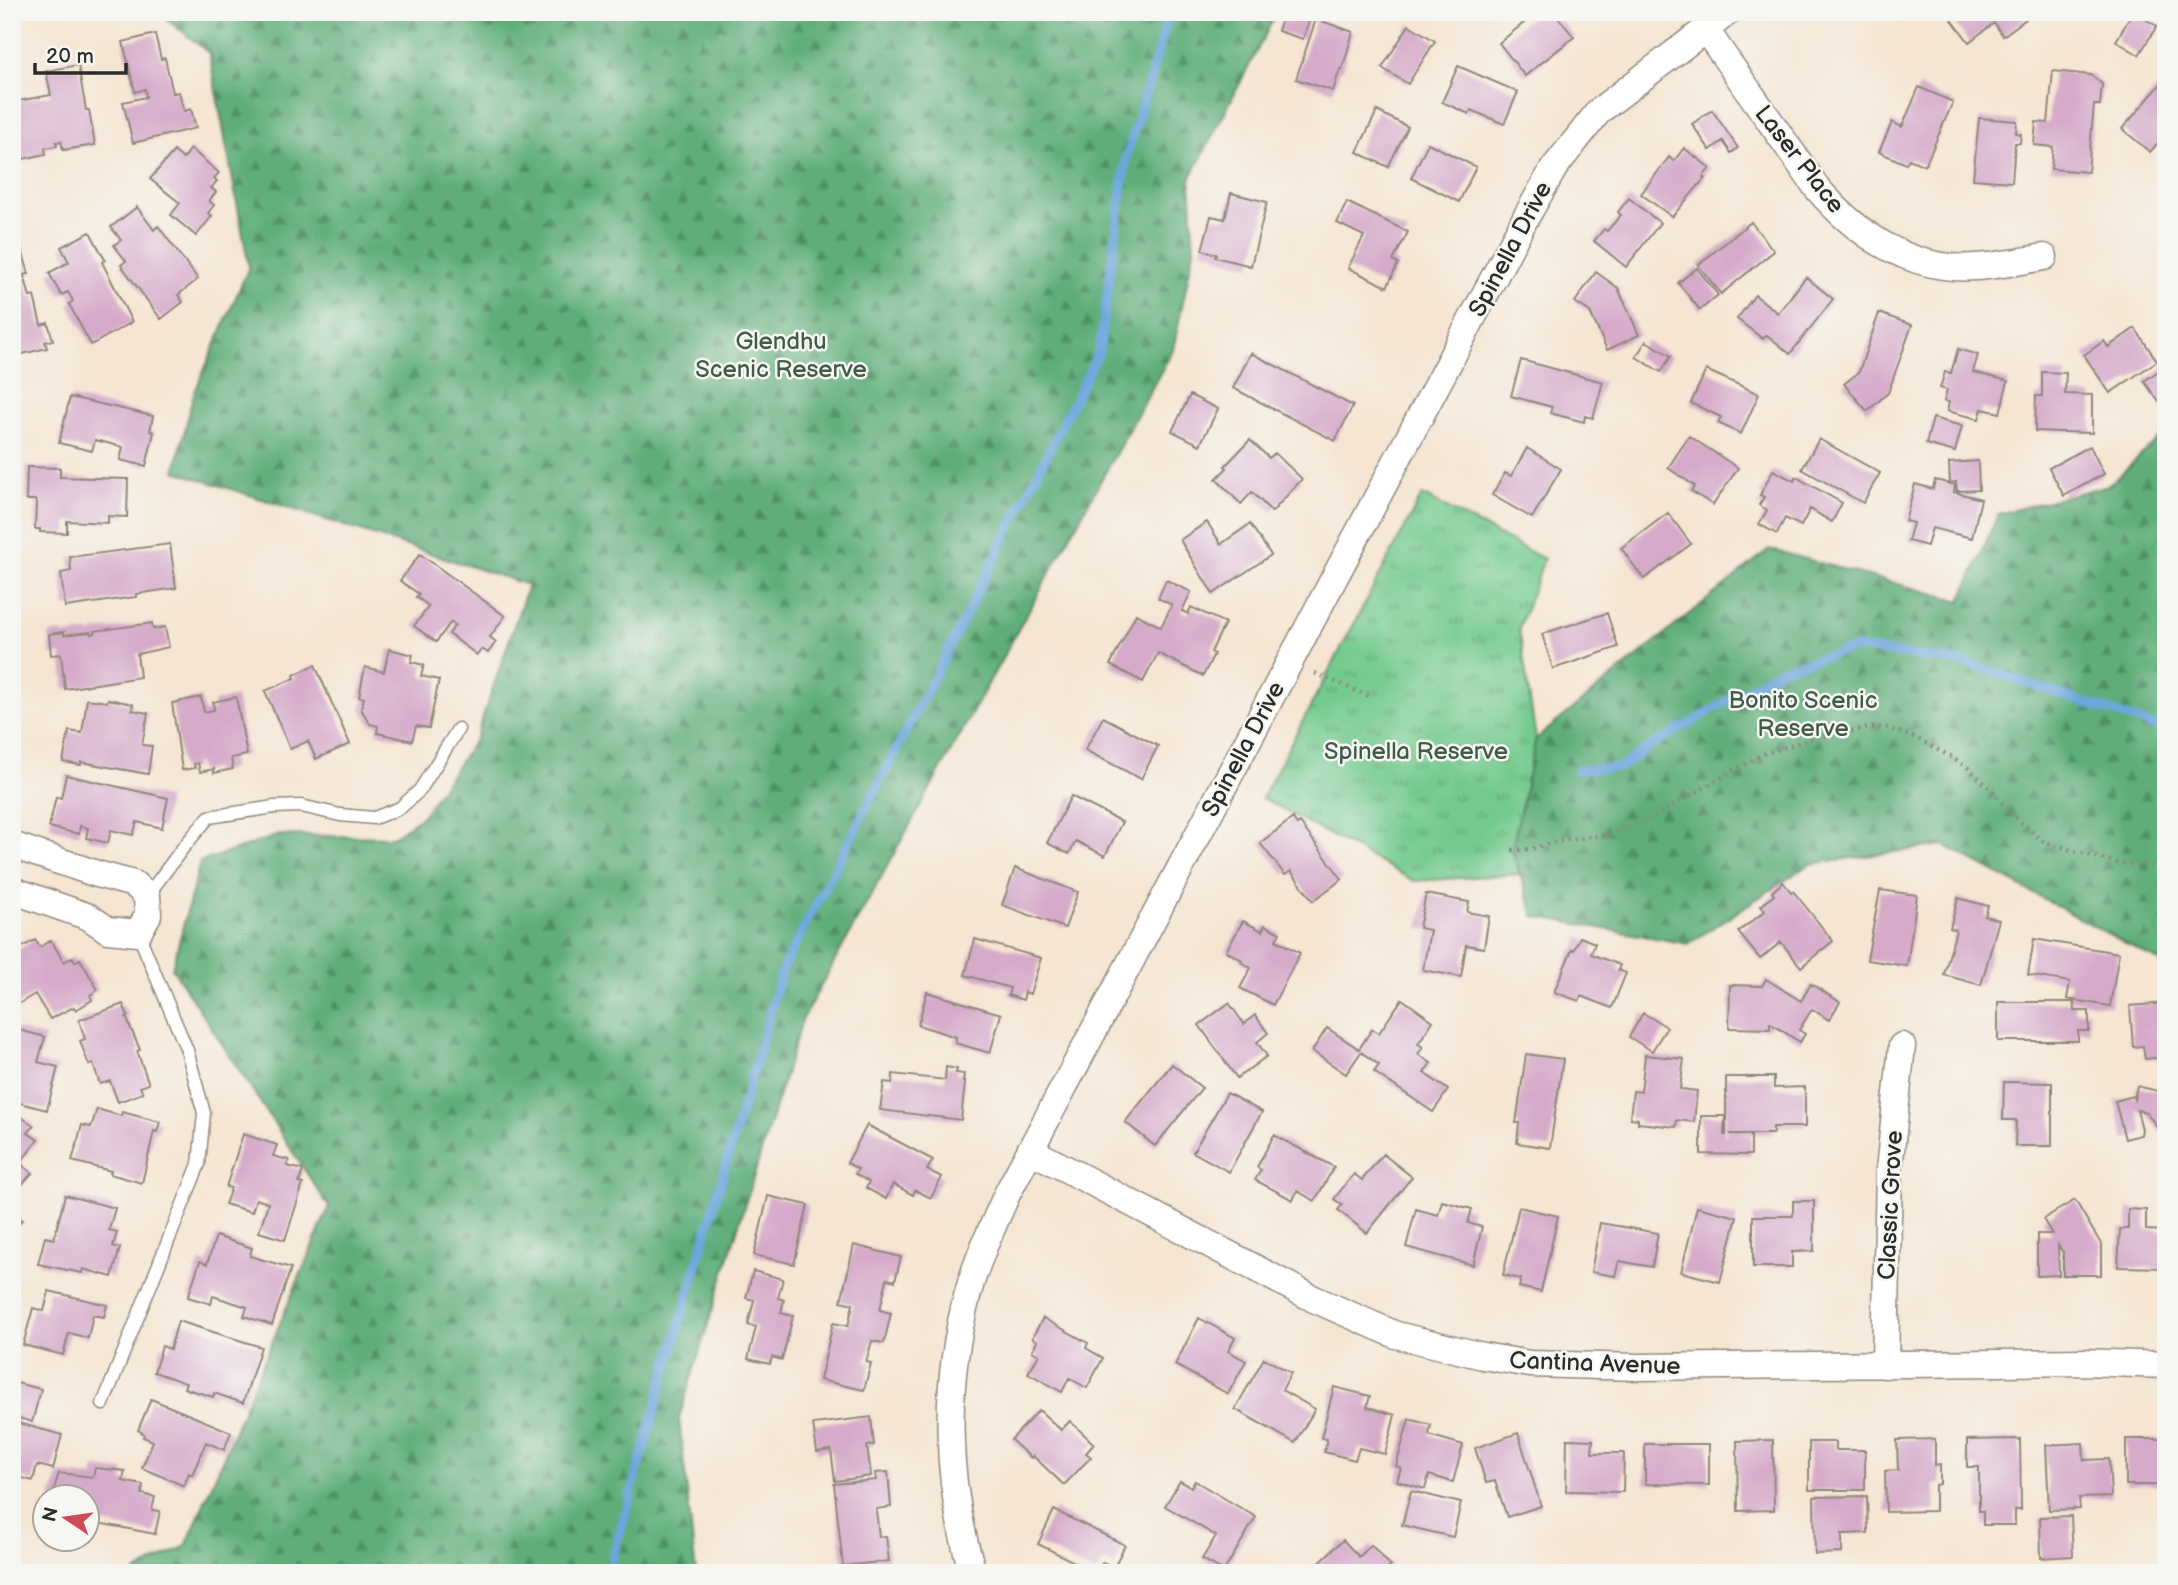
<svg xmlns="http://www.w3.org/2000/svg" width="2178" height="1585" font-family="'Balsamiq Sans',sans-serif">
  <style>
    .grass { fill: url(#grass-tufts); stroke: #4f7a5c; stroke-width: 2 }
    .forest { fill: url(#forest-firs); stroke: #446c52; stroke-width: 2 }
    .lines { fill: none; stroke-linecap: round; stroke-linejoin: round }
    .stream { stroke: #6da6dd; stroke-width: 9 }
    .building { fill: #d6abca }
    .lane-casing { stroke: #90887e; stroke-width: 15 }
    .street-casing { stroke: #90887e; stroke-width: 29 }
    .path { stroke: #90887e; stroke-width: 4.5; stroke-dasharray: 2 5; stroke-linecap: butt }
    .lane { stroke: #fff; stroke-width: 12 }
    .street { stroke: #fff; stroke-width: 26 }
    .labels { text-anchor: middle; stroke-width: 5; stroke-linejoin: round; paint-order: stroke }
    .street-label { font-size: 24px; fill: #2b2b2b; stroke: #f6f6f2 }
    .park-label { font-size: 24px; fill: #415b49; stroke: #f6f6f2 }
  </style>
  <defs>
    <pattern id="grass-tufts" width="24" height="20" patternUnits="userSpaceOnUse" patternTransform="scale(1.75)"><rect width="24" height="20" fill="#73ca8e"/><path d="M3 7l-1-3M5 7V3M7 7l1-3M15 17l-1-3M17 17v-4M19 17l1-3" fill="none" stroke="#5fa474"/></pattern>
    <pattern id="forest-firs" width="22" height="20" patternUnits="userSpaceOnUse" patternTransform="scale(1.75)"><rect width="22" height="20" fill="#5eae79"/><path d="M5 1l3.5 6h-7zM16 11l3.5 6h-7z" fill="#4e8e63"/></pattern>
  </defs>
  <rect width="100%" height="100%" fill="#f6f6f2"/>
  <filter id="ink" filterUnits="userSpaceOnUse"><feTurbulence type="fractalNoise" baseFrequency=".0143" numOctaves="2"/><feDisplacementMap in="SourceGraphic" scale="14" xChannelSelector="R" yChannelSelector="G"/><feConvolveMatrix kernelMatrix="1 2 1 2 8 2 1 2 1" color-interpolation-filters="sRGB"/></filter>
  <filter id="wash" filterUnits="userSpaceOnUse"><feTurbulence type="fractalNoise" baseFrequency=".00686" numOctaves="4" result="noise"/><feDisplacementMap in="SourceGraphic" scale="28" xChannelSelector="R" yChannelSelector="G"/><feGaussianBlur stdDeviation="1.57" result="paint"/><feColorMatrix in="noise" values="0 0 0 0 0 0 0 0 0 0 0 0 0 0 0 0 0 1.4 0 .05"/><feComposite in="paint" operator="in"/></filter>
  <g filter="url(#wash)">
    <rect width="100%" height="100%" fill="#f5e5d2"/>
    <path class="grass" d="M1422,495l122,64 -25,70 17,110 -24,111 8,24 -106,7 -152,-83z"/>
    <path class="forest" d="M158,12h1119l-87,167 4,71 -21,100 -371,670 -123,398 17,155h-562l52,-27 143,-339 -157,-239 28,-106 79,-27 114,2 29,-21 53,-76 53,-155 -353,-114 18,-75 56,-129 -40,-214z
      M2166,432v533l-222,-120 -134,19 -122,80 -154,-28 -22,-66 24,-111 233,-190 192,52 37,-87 111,-29z"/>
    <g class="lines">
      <path class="stream" d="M1577,770l44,-3 25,-18 137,-81 73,-20 111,15 199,67
        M608,1573l174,-603 174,-335 143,-284 28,-197 40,-132 6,-10"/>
    </g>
    <g id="blocks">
      <path class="building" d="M1284,12h28l-9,27 -25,-8z
        M1526,12h28l20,25 -49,39 -26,-33 31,-25z
        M1946,12h75l5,7 -23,17 -9,-13 -25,19z
        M2133,12l24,14 -18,29 -23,-14z
        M1316,19l37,13 -11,38 -2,-1 -7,22 -37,-12z
        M1409,25l26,16 -27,43 -26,-16z
        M155,34l6,25 4,-1 8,35 6,-1 5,19 7,-2 5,19 -63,15 -10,-41 23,-5 -1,-8 -10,3 -12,-50z
        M78,65l8,45h3l6,35 -32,5 -2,-9 -5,1 1,4 -12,2 1,6 -23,5 -11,-57 39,-7 -5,-24z
        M1458,66l60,26 -14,32 -33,-14 -2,4 -27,-12z
        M2053,71l38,4 11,9 -2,21h-6l-6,67 -37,-3 2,-22 -19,-2 2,-23 12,1z
        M2166,78v56l-16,18 -28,-23z
        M1919,87l34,15 -28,64 -16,-7 -3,5 -27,-12 13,-30 10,5z
        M1712,110l26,38 -7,5 -8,-12 -13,9 -18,-26z
        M1377,111l31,16 -20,40 -31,-15z
        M1979,118l38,3 -1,12 5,1 -1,9h-5l-3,39 -39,-3z
        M1428,143l48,24 -17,35 -48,-24z
        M1684,148l26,20 -7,9 2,1 -33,39 -31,-23 28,-37 5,4z
        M191,149l28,24 -5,5 3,3 -6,7 5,4 -7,9 5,4 -6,8 4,3 -16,20 -25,-21 9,-12 -30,-24 24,-28 9,8z
        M1231,193l36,9 -16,64 -36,-9 1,-3 -14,-4 9,-34 14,3z
        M1629,198l31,25 -34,44 -32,-26 10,-12 3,2 14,-16 -3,-3z
        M1347,202l61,30 -15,29 5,3 -11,23 -39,-19 16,-32 -27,-13z
        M137,207l17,23 4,-4 40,53 -20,16 5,7 -22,17 -40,-54 5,-4 -12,-16 7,-5 -10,-13z
        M1751,222l23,29 -53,43 -23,-29z
        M90,232l15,28 -3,2 30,60 -41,23 -22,-41 4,-3 -5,-9 -7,3 -12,-22 20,-11 -8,-15z
        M17,233l12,41 -5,1 6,22 4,-1 7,29 7,-2 5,17 -8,2 2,6 -29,7 -1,-2 -5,1v-120z
        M1697,268l21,27 -18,15 -22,-27z
        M1596,272l22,16 21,47 -32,15 -17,-38 -15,-10z
        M1806,277l27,22 -43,55 -23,-19 -4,4 -26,-20 18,-24 23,18z
        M1879,313l33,12 -24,68 -21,18 -23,-27 15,-12z
        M2135,328l22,33 -47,32 -26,-38 20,-14 4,6z
        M1646,341l25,15 -10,16 -25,-15z
        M1958,349l20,6 -5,17 35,9 -8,32 -18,-4 -3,10 -32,-8 2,-9 -5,-1 3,-11 -7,-2 5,-16 6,1z
        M1251,353l102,53 -18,35 -102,-53z
        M1521,360l82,22 -10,36 -8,-2 -1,6 -34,-9 2,-6 -41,-11z
        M2166,366v37l-4,3 -18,-25z
        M1706,370l53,24 -18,40 -23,-11 3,-6 -30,-14z
        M2042,372l24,1 -1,21 27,1v38l-57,-2 1,-35h6z
        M1190,395l28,14 -18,36 -28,-14z
        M70,397l83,19 -3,15 4,1 -8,34 -26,-6 3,-13 -28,-7 -3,11 -33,-8z
        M1933,418l29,8 -7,26 -29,-8z
        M1689,436l49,32 -25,37 -22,-14 4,-5 -27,-18z
        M1819,439l61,34 -17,30 -61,-34z
        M1250,440l19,18 6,-5 27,26 -30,33 -20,-20 -11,12 -25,-25 11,-11 -2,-2z
        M2090,446l14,28 -40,22 -15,-28z
        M1527,448l34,21 -29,49 -40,-23 13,-22 6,3z
        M1978,461l1,29 -22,1 -1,-9 -6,1 -1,-20z
        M27,467l33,1v9l68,2 -1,38 -19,-1v7l-41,-2v12l-27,-1v-3h-5l1,-26 -1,-3h-9z
        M1773,470l21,11 2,-4 46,26 -10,19 -22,-13 -9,17 -16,-8 -8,16 -18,-10 8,-14 -8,-5 5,-8 -4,-2z
        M1935,480l20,5 -1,7 27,7 -9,39 -40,-10 -5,18 -19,-5 5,-18 -8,-2 10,-37 18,5z
        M1668,513l23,31 -47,35 -23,-31z
        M1207,522l14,22 29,-20 21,31 -58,39 -33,-54z
        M170,544l6,44 -40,6v3l-71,10 -4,-34 10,-2 -1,-14z
        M420,554l85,62 -15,21 6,5 -8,11 -6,-4 -5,6 -28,-21 6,-9 -4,-3 -15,20 -22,-16 15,-20 -13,-9 3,-3 -19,-13z
        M1166,580l25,12 -9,19 6,3 3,-7 34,16 -14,29 3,2 -11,22 -45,-23 -15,29 -33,-17 26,-51 25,13 11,-22 -14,-7z
        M1607,613l11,34 -65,22 -11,-35z
        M152,623l1,6 12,-2 4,20 -32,7 3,23 -75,12 -4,-35 -10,1 -2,-21 15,-2v3l26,-3 1,2 4,-1 -1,-2z
        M389,649l24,6 -2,7 13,3 -3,11 18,4 -10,48 -13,-2 -4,15 -35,-8 1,-7 -8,-2 -9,-15 3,-11 -5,-1 6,-30 19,5z
        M315,665l35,79 -34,15 -8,-18 -18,8 -25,-58 30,-13 -1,-3z
        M201,697l3,15 10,-2 -1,-8 23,-5 11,58 -16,3 2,11 -19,4v-4l-14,3 -2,-9 -4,1 1,4 -13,2 -10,-67z
        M87,699l20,3 1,-3 25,5 -1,6 16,3 -6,32 10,1 -4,28 -67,-12v3l-18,-3 6,-31 13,2z
        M1103,717l55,29 -17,33 -56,-29z
        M66,775l102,23 -6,30 -25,-6 -4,13 -22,-5 -3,13 -22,-5 2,-10 -8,-2 -1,8 -30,-7 7,-30 5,1z
        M1071,796l51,26 -17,34 -29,-15 -7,13 -22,-11z
        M1293,818l4,7 3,-2 42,56 -29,22 -22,-30 -6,4 -25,-32z
        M1015,868l63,24 -13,36 -63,-23z
        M1783,882l8,10 2,-1 40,50 -32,26 -20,-25 -21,17 -22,-27 27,-21 -4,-5 13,-11 -2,-3z
        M1880,890l37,5 -10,71 -40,-6z
        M1426,894l43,8 -2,10 22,4 -5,32 -18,-3 -5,32 -38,-7 7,-40 -11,-2z
        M1958,898l30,8 -3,10 14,4 -18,65 -37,-10 12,-45 -6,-2z
        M1243,921l19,10 3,-6 15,8 -4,7 24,13 -27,52 -33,-17 11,-20 -10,-6 1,-2 -16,-9z
        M1580,937l15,6 -4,11 29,11 -2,5 8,3 -14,35 -31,-12 -2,5 -25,-9 18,-43 2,1z
        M975,939l66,19 -11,36 -5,-2 -2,8 -15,-5 2,-7 -45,-13z
        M2034,939l85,14 -9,53 -43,-7 3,-17 -42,-7z
        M35,940l5,7 11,-7 13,22 9,-5 2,5 5,-3 18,31 -8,5 2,5 -16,10 -2,-3 -24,12 -15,-25 -20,12 -3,-5v-48z
        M1766,979l35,22 10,-17 29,18 -11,18 -17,-11 -13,21 6,4 -5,8 -30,-19v6l-41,-1 1,-43 32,1z
        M927,992l74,22 -11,39 -35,-10 1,-6 -38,-12z
        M1402,999l31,22 -15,23 5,3 -5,7 13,9 -7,10 24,17 -15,22 -59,-40 5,-7 -18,-13 -15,22 -34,-23 15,-23 32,21 13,-20 7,4z
        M1998,1002h76v9h15v20h-11v10h-80z
        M1229,1003l15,21 11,-9 13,18 -11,9 10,14 -30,22 -38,-53z
        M2166,1003v54l-21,2 -2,-13 -10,1 -3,-41z
        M123,1004l5,12 -2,1 14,33 -3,1 12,33 -9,3 3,6 -25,9 -8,-21 -10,3 -7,-20 -4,1 -9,-24 5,-2 -6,-19z
        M1643,1013l24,14 -15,24 -23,-14z
        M12,1028l33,9 -7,25 20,5 -11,43 -35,-9z
        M1526,1054l37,5 -13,89 -33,-5 2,-20h-3z
        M1645,1055l39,4 -4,30 17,2 -3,31 -17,-2 -1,7 -38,-4v-4l-8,-1 3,-27 8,1z
        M1172,1064l30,24 -47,58 -30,-24z
        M946,1067l11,2 -1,4 8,1 -1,8h2l-4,38 -81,-10 4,-28 8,1 1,-9 52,6z
        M1726,1077h48v11l31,-1v40h-32v7h-43l21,1v20l-50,-1v-38h24l-1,19h2z
        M2004,1082l48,1v63h-37l1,-26h-13z
        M2137,1086l29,7v46l-20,-27 -9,-2 5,19 -1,6 -16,4 -10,-38 18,-5 1,3z
        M1227,1093l35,19 -33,60 -36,-20z
        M97,1109l24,7 1,-4 38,10 -3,10 -3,-1 -12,52 -32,-9 1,-3 -39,-10 10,-36 9,2z
        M16,1113l18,13 -6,7 10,7 -18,23 12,10 -13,15 -7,-5v-65z
        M867,1125l66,35 -6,10 15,7 -11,21 -16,-8 -2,5 -20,-11 -7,15 -20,-11 3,-6 -14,-8 3,-5 -11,-6z
        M243,1134l34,11 -4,11 16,4 -2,6 16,4 -4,13 4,1 -18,56 -26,-8 9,-29 -12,-4 -4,13 -27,-8 6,-16 -5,-1z
        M1274,1135l60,32 -19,34 -18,-10 -4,9 -38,-20 6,-10 -4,-3z
        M1383,1154l29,23 -45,56 -29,-23 4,-5 -8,-6 20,-25 8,6z
        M65,1195l50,13 -6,22 8,2 -4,14 7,2 -8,29 -29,-8 -1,4 -44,-9 7,-27 9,2z
        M768,1196l40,9 -14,59 -40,-9z
        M2075,1200l26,44v31h-38v-23l-5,-7 1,30 -22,1v-42h15l-9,-15z
        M1442,1201l30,8 -4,14 14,4 -9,38 -67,-18 10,-38 22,6z
        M1793,1201h21v50l-22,1v15h-39v-51h40z
        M1519,1207l39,9 -17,76 -22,-5 2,-8 -18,-4z
        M1697,1207l40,10 -17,65 -39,-10z
        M2128,1209l18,1v20l20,1v37l-48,-1 2,-38h8z
        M12,1213l10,7 -10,13z
        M1600,1223l58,10 -6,34 -33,-6 -4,15 -24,-4z
        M216,1236l36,12 -2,8 41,12 -19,57 -28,-9 3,-9 -34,-11 -2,8 -23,-7 12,-36 7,3z
        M854,1245l47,12 -6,24 -8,-2 -7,31 11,3 -7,30 -12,-2 -6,21 5,1 -7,27 -44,-10 13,-57 15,3 5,-22 -12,-3z
        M753,1271l30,8 -5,19 6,2 -3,13 12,3 -11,44 -10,-3 -2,7 -22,-5 8,-32 -8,-2 6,-25 -8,-2z
        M49,1291l58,14 -3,12 -11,-2 -5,23 -19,-5 -6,22 -40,-10 10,-37 11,3z
        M1043,1318l45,25 -2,5 17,10 -16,30 -18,-10 -7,14 -34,-19 11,-18 -7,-4 5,-10 -5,-3z
        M1199,1318l36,20 -7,13 18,10 -18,33 -53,-29z
        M178,1321l83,26 -18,56 -29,-10 -1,4 -29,-9 2,-5 -32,-11 8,-26 8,3z
        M1264,1358l27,15 -9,17 33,19 -20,34 -60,-34z
        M12,1379l4,1v3l25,6 -9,33 -13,-4 -1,5 44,12 -9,34 -16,-4 -4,16 -21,-6z
        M1334,1387l36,9 -3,11 28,8 -10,39 -26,-6 -4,12 -31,-8 3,-13 -6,-1z
        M151,1399l80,33 -7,18 -18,-8 -14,33 -3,-2 -5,13 -42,-18 11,-27 -10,-4 1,-3 -6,-4z
        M1039,1410l22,20 9,-9 24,23 -8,9 5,4 -27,28 -31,-29 -2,2 -20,-18z
        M871,1417l3,28 -7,1 4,30 -36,5 -4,-31 -14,2 -4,-28z
        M1409,1419l22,6 -2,10 34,10 -10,37 -24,-7 -4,14 -28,-8 4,-13 -5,-2z
        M1518,1433l23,73 -34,11 -12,-36 -9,2 -11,-35z
        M1567,1439l26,1 -1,13h32l-1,39 -57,-1z
        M1935,1439v27l5,-1v19l-5,1v26l-49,1 -1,-41 13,-1 -1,-30z
        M2020,1439l1,71h-6v15h-32v-14h-4v-44h-12v-27z
        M2126,1439h40v46h-40z
        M1773,1440l1,70 -36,1 -1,-70z
        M1809,1442h26v8h30v40h-56z
        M2083,1443l1,17 25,-1 2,38 -32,1 1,11 -31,1 -3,-65z
        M1645,1444h64v41l-64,-1z
        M95,1468l30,3 -2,10 20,4 -1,9 13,3 -3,13 8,1 -5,23 -67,-13v-23h-37l8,-25 34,4z
        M888,1472l3,35 -15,2 3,28 7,-1 3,25 -46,5 -9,-82 42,-4 -1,-7z
        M1180,1481l11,6 4,-6 61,36 -32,54 -22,-12 14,-23 -51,-30z
        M1411,1491l50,12 -8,34 -51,-12z
        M1867,1496l1,37 -26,1v19l-27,1 -1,-57z
        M1054,1510l71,35 -11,22 -11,-5 -7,11 -58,-29z
        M2071,1516l2,40 -32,2 -1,-41z
        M1343,1540l16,17 12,-12 20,21 -7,7h-70l-3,-3z"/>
    </g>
  </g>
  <g filter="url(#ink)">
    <use href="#blocks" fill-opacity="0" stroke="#90887e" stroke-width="2"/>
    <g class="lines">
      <defs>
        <path id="lane" d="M147,896l35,-47 27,-32 65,-10 27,-1 39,9 34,3 26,-10 20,-18 38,-61
          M103,1404l96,-240 5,-51 -17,-63 -49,-117"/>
        <path id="street" d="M1705,29l112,159c39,46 94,84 158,79 23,-1 46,-6 69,-10
          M12,845l85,29 37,10 13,12 1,19 -10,18 -30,-3 -19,-13 -77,-27
          M1030,1150l284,149 82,36 87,21 47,8 108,3 444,-5 84,3
          M1885,1365l4,-195 13,-124
          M973,1573c-28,-91 -30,-188 -5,-280 9,-34 25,-67 39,-99l518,-975 29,-51 45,-57 129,-99"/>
      </defs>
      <use href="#lane" class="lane-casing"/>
      <use href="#street" class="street-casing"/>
      <path class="path" d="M1315,673l54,23
        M1512,850l19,-1 26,-8 50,-6 46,-18 110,-63 55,-17 56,-10 14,1 28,10 32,17 20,13 28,26 12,17 36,31 73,21 49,4"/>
      <use href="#lane" class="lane"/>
      <use href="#street" class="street"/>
    </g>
  </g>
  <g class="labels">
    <g class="street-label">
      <text transform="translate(1800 159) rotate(52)" y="8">Laser Place</text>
      <text transform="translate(1510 249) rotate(-62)" y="8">Spinella Drive</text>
      <text transform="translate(1243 749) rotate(-62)" y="8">Spinella Drive</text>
      <text transform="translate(1890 1205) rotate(-87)" y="8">Classic Grove</text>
      <text transform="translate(1595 1363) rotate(2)" y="8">Cantina Avenue</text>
    </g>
    <g class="park-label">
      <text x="781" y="349">Glendhu<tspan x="781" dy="28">Scenic Reserve</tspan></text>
      <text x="1803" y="708">Bonito Scenic<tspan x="1803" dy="28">Reserve</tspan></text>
      <text x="1416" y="759">Spinella Reserve</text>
    </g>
  </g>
  <rect width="2178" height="1585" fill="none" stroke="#f6f6f2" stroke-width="42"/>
  <g transform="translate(66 1518) rotate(283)"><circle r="33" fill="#f6f6f2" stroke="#a5a5a2" stroke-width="2"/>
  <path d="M0-5L12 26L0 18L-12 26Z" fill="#d1495b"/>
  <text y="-10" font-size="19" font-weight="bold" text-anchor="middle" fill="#2b2b2b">N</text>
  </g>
  <path d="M35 63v10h91v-10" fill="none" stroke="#2b2b2b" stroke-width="3.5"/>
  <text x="46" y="63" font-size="21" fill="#2b2b2b" stroke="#f6f6f2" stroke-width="5" paint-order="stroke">20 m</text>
</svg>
